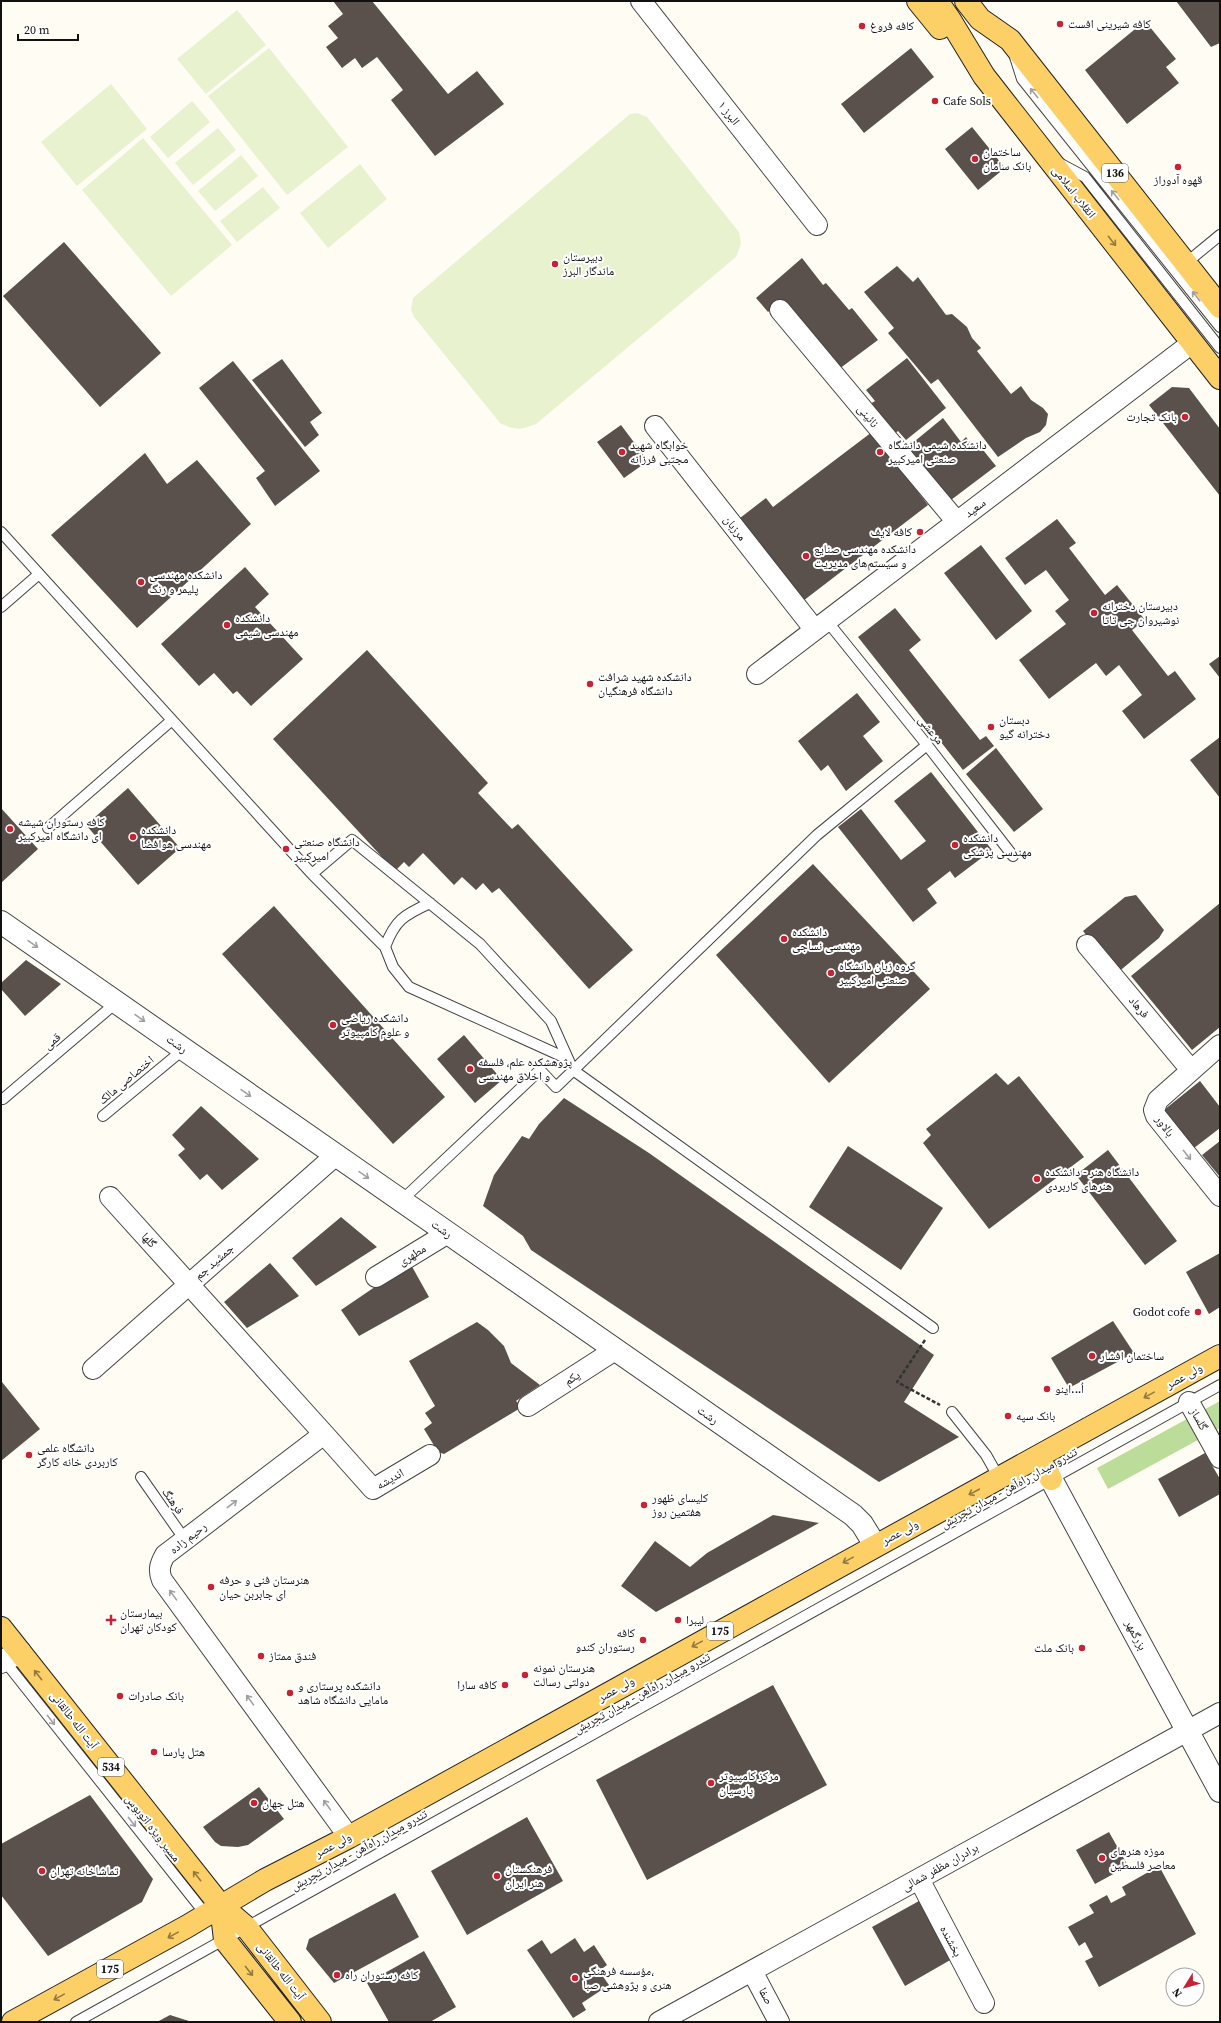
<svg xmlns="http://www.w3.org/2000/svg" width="1221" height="2023" font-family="'Source Serif 4','Noto Naskh Arabic',serif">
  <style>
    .forest { fill: #bcdd9a }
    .pitch { fill: #e8f2ce }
    .building { fill: #5a514c }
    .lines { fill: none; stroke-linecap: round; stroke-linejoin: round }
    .service-casing { stroke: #444; stroke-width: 12 }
    .minor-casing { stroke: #444; stroke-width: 22 }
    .tertiary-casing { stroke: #444; stroke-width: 24 }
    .primary-casing { stroke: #222; stroke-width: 24 }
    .path { stroke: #333; stroke-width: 2.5; stroke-dasharray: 4 2; stroke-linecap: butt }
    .service { stroke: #fff; stroke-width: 10 }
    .minor { stroke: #fff; stroke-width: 20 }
    .tertiary { stroke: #fff; stroke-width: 22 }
    .primary { stroke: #fccf67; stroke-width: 22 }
    .oneway { stroke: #a0a0a0 }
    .oneway2 { stroke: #927a40 }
    .poi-dot { fill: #c62334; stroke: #fff; stroke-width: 1.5 }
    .labels { text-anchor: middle; stroke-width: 4; stroke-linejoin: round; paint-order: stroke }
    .shield { fill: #fff; stroke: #585858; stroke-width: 1 }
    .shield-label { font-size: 11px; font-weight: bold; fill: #111 }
    .poi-label { font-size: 12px; fill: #111; stroke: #fff; text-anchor: start }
    .street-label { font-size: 12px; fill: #111; stroke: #fff }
  </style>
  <rect width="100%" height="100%" fill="#fffcf4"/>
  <path class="forest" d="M1220,1401v27l-112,61 -11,-21z"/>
  <path class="pitch" d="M237,10l29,35 -60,49 -29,-35z
    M269,48l79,99 -61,48 -79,-99z
    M111,84l36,45 -70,57 -36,-44z
    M192,101l18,21 -42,36 -18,-21z
    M637,113l10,4 92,115 2,12 -5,13 -200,167c-16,6 -20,7 -36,-1l-86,-106 -3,-7 2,-12 217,-184z
    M218,128l18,22 -43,35 -18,-22z
    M143,138l89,107 -61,51 -89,-106z
    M241,155l17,21 -43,35 -17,-20z
    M360,164l27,35 -59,49 -28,-35z
    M263,187l17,21 -43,34 -17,-21z"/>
  <path class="building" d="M333,1h39l76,93 29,-23 27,33 -69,52 -44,-56 12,-10 -26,-33 -15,11 -7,-10 -13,10 -16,-21 12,-9 -10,-12 15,-12z
    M1176,1h44v42l-9,4z
    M1145,21l31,38 -10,8 13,16 -52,41 -42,-54z
    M911,48l23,29 -70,56 -23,-29z
    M972,127l33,41 -27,22 -33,-41z
    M64,242l97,111 -61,54 -97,-111z
    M802,258l21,27 3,-2 23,27 3,-2 26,32 -39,29 -58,-67 -13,10 -12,-14z
    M897,266l16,16 5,-5 28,38 6,-1 15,13 5,11 9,10 -4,3 34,43 10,-8 10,14 12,8 5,6 -2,11 -6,7 -14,6 -28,19 -60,-78 -7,5 -43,-51 6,-5 -30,-36z
    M907,358l39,50 -40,32 -8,-9 -4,3 -24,-30 5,-3 -9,-11z
    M282,359l40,54 -12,9 9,13 -14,12 -53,-67z
    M233,361l87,110 -45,35 -19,-28 9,-7 -66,-83z
    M1172,387l17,1 31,41v67l-71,-91z
    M943,418l18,24 5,-5 9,13 4,-5 17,21 -49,37 -43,-53z
    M621,425l27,36 -24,17 -27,-36z
    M872,432l56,73 -125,96 -63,-83 26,-20 7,9z
    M145,453l22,31 30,-24 54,64 -114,104 -86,-93z
    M1057,519l19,24 -7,5 36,47 12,-10 28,35 -13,10 36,46 7,-5 21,28 -52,40 -22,-28 20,-16 -23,-30 -13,11 -10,-13 -47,36 -30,-39 47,-36 -11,-13 14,-11 -23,-30 -21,15 -20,-27z
    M981,545l51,66 -36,29 -52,-67z
    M245,567l24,27 -14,13 48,52 -52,47 -14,-15 -4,3 -19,-21 -15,13 -38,-42z
    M895,608l26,32 -12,10 71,90 6,-4 8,10 -31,24 -105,-133z
    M367,650l121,133 -10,10 34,36 6,-5 115,126 -44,39 -90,-101 -7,5 -9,-10 -7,7 -14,-13 -8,8 -31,-32 -14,14 -5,-5 -9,9 -122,-132z
    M1220,656v22l-11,-14z
    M857,693l23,29 -17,14 20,25 -37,30 -18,-26 -7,6 -23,-30z
    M1220,737v61l-30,-38z
    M996,748l47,61 -29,23 -48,-58z
    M931,772l61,78 -37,28 -5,-7 -23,18 10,14 -24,19 -75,-95 23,-18 40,51 25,-19 -32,-40z
    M128,788l52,60 -42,37 -52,-60z
    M1,808l37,41 -37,34z
    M813,864l117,125 -101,94 -113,-128z
    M1136,895l28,35 -5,8 -43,36 -33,-43 42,-34z
    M1220,903v124l-28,23 -61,-74z
    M274,906l171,191 -52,47 -171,-190z
    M26,960l35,24 -36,32 -24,-27v-6z
    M464,1035l38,45 -27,23 -38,-44z
    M996,1073l12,12 11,-9 65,81 -95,72 -66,-86 8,-8 -5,-6z
    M1200,1081l20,26v21l-26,20 -30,-38z
    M564,1098l85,55 285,202 -30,47 55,35 -80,45 -348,-232 -8,-14 -40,-30 11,-31 28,-39 7,3 10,-15z
    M201,1106l58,53 -37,31 -15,-16 -7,6 -22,-25 7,-6 -13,-14z
    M1220,1141v36l-18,-22z
    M848,1146l95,62 -42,62 -92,-63z
    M1108,1150l69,91 -32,24 -69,-90z
    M341,1217l36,30 -61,39 -24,-28z
    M1220,1253v54l-11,7 -23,-42z
    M270,1263l29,33 -52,32 -23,-26z
    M410,1263l19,34 -70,39 -18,-26z
    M1113,1321l21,32 -65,35 -18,-30z
    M477,1322l11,8 16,16 7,17 29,22 -24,16 6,6 -78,47 -6,-2 -14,-23 8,-6 -7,-10 10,-7 -26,-45z
    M2,1382l38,47 -39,32v-78z
    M1205,1453l15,26v15l-41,23 -21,-38z
    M773,1515l46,8 -163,89 -35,-26 34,-45 35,26 17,-14z
    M773,1685l54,100 -180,95 -51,-100z
    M259,1787l25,32 -36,26 -10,2 -17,-1 -6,-4 -12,-15z
    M90,1795l63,84 -11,23 -94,54 -47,-61v-51z
    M527,1817l36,64 -96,54 -36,-64z
    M1109,1832l19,34 -33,18 -19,-34z
    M1159,1866l37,68 -97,53 -14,-26 8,-4 -8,-15 -6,4 -11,-19 26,-14 -5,-8 18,-10 4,8 15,-8 -4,-8z
    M395,1893l24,44 -85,46 -28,-34 3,-10z
    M919,1901l33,58 -47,27 -33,-59z
    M575,1938l9,14 10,-7 13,20 -8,6 10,14 -27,18 4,7 -13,8 -46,-68 15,-10 9,14z
    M424,1951l32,56 -26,15h-41l-22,-39z
    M170,2015l22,7h-35z"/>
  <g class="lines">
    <defs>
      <path id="service" d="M1015,57l7,22 198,248
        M1059,163l26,14 135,171
        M1186,263l34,-28
        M1,532l311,342 40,-34 128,104 71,77 22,49 360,258
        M1,607l38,-33
        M827,621l100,124 86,111
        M48,828l124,-108
        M312,874l73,73
        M430,903c-26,12 -35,17 -45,44l8,20 16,20 159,72
        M3,1099l114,-97
        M103,1116l81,-67
        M401,1201l139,-131 16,17 261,-252 110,-90
        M952,1412l34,43 13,23
        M141,1477l44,63
        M3,1659l204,257
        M76,2022l1144,-637"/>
      <path id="minor" d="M641,1l176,224
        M780,310l177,212
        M655,426l160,204
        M757,674l435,-331
        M1087,945l104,125
        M1220,1045l-62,55 -4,10 2,6 64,80
        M110,1197l214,237 -159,121c-5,9 -7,15 -3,25l187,257
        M376,1277l72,-44
        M93,1369l243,-214
        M1189,1402l31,56
        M528,1406l87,-56
        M324,1434l49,55 57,-34
        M919,1879l65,124
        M752,1971l27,51
        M659,2022l561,-309"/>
      <path id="tertiary" d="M1,922l852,593 9,9 13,21
        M1051,1479l169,312
        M1,1662l19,-10"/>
      <path id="primary" d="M918,1l22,27
        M937,1l13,19 34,56 236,302
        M966,1l14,18 30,21 210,267
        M1038,1457l13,22
        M1,1628l220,278 26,22 73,94
        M221,1906l4,34 65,82
        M13,2022l173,-95 79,-47 84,-43 871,-481"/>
    </defs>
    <use href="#service" class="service-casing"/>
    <use href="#minor" class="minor-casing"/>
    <use href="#tertiary" class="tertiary-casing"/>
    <use href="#primary" class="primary-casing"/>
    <path class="path" d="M925,1340l-28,42 43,23"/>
    <use href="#service" class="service"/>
    <use href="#minor" class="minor"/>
    <use href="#tertiary" class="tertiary"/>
    <use href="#primary" class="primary"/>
  </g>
  <defs><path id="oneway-shaft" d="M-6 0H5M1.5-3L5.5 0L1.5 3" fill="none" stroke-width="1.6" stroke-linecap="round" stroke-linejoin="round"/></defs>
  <g class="oneway">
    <use href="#oneway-shaft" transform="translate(1034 93) rotate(-129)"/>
    <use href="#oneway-shaft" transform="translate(1115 195) rotate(-129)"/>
    <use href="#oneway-shaft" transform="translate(1196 296) rotate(-129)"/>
    <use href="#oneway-shaft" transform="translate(33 944) rotate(35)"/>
    <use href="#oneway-shaft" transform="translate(140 1018) rotate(35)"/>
    <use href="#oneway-shaft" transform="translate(246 1093) rotate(35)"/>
    <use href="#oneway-shaft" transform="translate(1187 1155) rotate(52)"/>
    <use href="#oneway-shaft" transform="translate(364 1175) rotate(35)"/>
    <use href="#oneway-shaft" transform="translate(232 1504) rotate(-37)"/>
    <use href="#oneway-shaft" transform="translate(173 1595) rotate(-126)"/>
    <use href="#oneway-shaft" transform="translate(250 1700) rotate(-126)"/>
    <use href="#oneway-shaft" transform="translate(51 1720) rotate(52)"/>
    <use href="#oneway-shaft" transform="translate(327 1805) rotate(-126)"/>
    <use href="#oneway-shaft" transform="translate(132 1822) rotate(52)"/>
  </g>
  <g class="oneway2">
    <use href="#oneway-shaft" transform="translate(1112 241) rotate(52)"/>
    <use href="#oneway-shaft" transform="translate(1149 1395) rotate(151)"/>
    <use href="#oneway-shaft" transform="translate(974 1492) rotate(152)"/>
    <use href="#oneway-shaft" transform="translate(848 1560) rotate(151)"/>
    <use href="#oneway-shaft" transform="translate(697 1644) rotate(151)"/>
    <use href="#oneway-shaft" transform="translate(38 1675) rotate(-128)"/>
    <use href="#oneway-shaft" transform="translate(197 1876) rotate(-128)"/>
    <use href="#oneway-shaft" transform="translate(173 1935) rotate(151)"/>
    <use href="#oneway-shaft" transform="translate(249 1971) rotate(52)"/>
    <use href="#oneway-shaft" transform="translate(59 1997) rotate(151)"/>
  </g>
  <g class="poi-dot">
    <circle cx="1060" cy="24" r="4"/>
    <circle cx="862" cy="26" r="4"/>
    <circle cx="935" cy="101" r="4"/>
    <circle cx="975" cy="159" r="4"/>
    <circle cx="1178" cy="167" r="4"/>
    <circle cx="555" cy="264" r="4"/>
    <circle cx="1185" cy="417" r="4"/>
    <circle cx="622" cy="452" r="4"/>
    <circle cx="880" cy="452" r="4"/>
    <circle cx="920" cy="532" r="4"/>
    <circle cx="806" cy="556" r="4"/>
    <circle cx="141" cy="582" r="4"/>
    <circle cx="1094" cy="613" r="4"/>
    <circle cx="227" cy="625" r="4"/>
    <circle cx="590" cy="684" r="4"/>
    <circle cx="991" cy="727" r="4"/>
    <circle cx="10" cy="829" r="4"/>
    <circle cx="133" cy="837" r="4"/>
    <circle cx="955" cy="845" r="4"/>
    <circle cx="286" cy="849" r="4"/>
    <circle cx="784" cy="939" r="4"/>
    <circle cx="831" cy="973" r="4"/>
    <circle cx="333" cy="1025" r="4"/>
    <circle cx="470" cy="1069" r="4"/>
    <circle cx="1037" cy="1179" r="4"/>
    <circle cx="1198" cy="1312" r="4"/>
    <circle cx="1092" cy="1356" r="4"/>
    <circle cx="1047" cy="1389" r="4"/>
    <circle cx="1008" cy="1416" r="4"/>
    <circle cx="29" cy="1455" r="4"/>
    <circle cx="644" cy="1505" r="4"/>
    <circle cx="211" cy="1587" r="4"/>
    <path d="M109 1614h4v4h4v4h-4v4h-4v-4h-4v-4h4z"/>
    <circle cx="678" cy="1620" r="4"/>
    <circle cx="643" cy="1640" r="4"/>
    <circle cx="1082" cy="1648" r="4"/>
    <circle cx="261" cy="1656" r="4"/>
    <circle cx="525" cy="1675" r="4"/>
    <circle cx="505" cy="1685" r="4"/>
    <circle cx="290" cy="1693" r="4"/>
    <circle cx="120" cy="1696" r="4"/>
    <circle cx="154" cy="1752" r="4"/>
    <circle cx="711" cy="1783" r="4"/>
    <circle cx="254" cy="1803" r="4"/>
    <circle cx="1102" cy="1858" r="4"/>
    <circle cx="42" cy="1871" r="4"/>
    <circle cx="497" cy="1876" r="4"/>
    <circle cx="337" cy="1975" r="4"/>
    <circle cx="575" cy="1978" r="4"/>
  </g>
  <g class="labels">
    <g class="shield">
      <rect x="1102" y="164" width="26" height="18" rx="3"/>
      <rect x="707" y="1622" width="26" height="18" rx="3"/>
      <rect x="98" y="1758" width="26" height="18" rx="3"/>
      <rect x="97" y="1960" width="26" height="18" rx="3"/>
    </g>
    <g class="shield-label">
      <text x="1115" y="177">136</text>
      <text x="720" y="1635">175</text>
      <text x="111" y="1771">534</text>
      <text x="110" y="1973">175</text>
    </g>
    <g class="poi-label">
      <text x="1068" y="28">کافه شیرینی افست</text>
      <text x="870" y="30">کافه فروغ</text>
      <text x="943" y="105">Cafe Sols</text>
      <text x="983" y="156">ساختمان<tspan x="983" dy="14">بانک سامان</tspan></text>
      <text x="1178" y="184" text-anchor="middle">قهوه آدوراز</text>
      <text x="563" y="261">دبیرستان<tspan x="563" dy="14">ماندگار البرز</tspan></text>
      <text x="1177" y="421" text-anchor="end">بانک تجارت</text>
      <text x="630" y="449">خوابگاه شهيد<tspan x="630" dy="14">مجتبى فرزانه</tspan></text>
      <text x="888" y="449">دانشکده شیمی دانشگاه<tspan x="888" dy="14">صنعتی امیرکبیر</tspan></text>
      <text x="912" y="536" text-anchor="end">کافه لایف</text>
      <text x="814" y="553">دانشکده مهندسی صنایع<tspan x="814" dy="14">و سیستم‌های مدیریت</tspan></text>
      <text x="149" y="579">دانشکده مهندسی<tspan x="149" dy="14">پلیمر و رنگ</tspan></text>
      <text x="1102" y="610">دبیرستان دخترانه<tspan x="1102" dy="14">نوشیروان جی تاتا</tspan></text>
      <text x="235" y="622">دانشکده<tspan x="235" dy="14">مهندسی شیمی</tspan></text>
      <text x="598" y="681">دانشکده شهید شرافت<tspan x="598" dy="14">دانشگاه فرهنگیان</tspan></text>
      <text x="999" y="724">دبستان<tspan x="999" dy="14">دخترانه گیو</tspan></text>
      <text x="18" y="826">کافه رستوران شیشه<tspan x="18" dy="14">ای دانشگاه امیرکبیر</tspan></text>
      <text x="141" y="834">دانشکده<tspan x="141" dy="14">مهندسی هوافضا</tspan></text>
      <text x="963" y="842">دانشکده<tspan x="963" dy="14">مهندسی پزشکی</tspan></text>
      <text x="294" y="846">دانشگاه صنعتی<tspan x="294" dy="14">امیرکبیر</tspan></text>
      <text x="792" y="936">دانشکده<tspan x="792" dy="14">مهندسی نساجی</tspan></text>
      <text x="839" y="970">گروه زبان دانشگاه<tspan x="839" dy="14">صنعتی امیرکبیر</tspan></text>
      <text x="341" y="1022">دانشکده ریاضی<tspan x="341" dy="14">و علوم کامپیوتر</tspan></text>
      <text x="478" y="1066">پژوهشکده علم، فلسفه<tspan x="478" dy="14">و اخلاق مهندسی</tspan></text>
      <text x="1045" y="1176">دانشگاه هنر - دانشکده<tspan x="1045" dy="14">هنرهای کاربردی</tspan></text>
      <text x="1190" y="1316" text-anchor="end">Godot cofe</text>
      <text x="1100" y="1360">ساختمان افشار</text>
      <text x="1055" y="1393">اُ...اینو</text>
      <text x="1016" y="1420">بانک سپه</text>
      <text x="37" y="1452">دانشگاه علمی<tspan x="37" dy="14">کاربردی خانه کارگر</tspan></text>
      <text x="652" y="1502">کلیسای ظهور<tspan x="652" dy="14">هفتمین روز</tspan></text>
      <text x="219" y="1584">هنرستان فنی و حرفه<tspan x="219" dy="14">ای جابربن حیان</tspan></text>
      <text x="120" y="1617">بیمارستان<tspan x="120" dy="14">کودکان تهران</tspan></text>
      <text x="686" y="1624">لیبرا</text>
      <text x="635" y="1637" text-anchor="end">کافه<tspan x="635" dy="14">رستوران کندو</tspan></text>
      <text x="1074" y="1652" text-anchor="end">بانک ملت</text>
      <text x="269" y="1660">فندق ممتاز</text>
      <text x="533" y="1672">هنرستان نمونه<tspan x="533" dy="14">دولتی رسالت</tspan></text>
      <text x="497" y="1689" text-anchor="end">کافه سارا</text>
      <text x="298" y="1690">دانشکده پرستاری و<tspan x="298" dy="14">مامایی دانشگاه شاهد</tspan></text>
      <text x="128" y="1700">بانک صادرات</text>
      <text x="162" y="1756">هتل پارسا</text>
      <text x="719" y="1780">مرکز کامپیوتر<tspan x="719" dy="14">پارسیان</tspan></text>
      <text x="262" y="1807">هتل جهان</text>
      <text x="1110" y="1855">موزه هنرهای<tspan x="1110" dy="14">معاصر فلسطین</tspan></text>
      <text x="505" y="1873">فرهنگستان<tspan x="505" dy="14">هنر ایران</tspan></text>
      <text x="50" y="1875">تماشاخانه تهران</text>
      <text x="583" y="1975">مؤسسه فرهنگی،<tspan x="583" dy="14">هنری و پژوهشی صبا</tspan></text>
      <text x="345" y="1979">کافه رستوران راه</text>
    </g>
    <g class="street-label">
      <text transform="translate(729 113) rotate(52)" y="4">البرز ۱</text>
      <text transform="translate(1074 192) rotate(52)" y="4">انقلاب اسلامی</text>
      <text transform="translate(868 416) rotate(50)" y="4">نائینی</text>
      <text transform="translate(975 508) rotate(-37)" y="4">سعید</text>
      <text transform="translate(735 528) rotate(52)" y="4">مرزبان</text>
      <text transform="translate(931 730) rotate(51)" y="4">مرعشی</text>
      <text transform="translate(1139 1007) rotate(50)" y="4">فرهاد</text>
      <text transform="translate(52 1041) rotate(-40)" y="4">قمی</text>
      <text transform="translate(177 1044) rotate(35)" y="4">رشت</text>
      <text transform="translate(126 1080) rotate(-40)" y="4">اختصاصی مالک</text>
      <text transform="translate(1165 1126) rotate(54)" y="4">بالاور</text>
      <text transform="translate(442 1229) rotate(35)" y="4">رشت</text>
      <text transform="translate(149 1240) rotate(48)" y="4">گلها</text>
      <text transform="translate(412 1255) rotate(-31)" y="4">مطهری</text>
      <text transform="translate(214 1262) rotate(-41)" y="4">جمشید جم</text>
      <text transform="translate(1184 1376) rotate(-29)" y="4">ولی عصر</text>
      <text transform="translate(572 1378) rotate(-33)" y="4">یکم</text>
      <text transform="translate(708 1415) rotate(35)" y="4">رشت</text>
      <text transform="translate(1199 1419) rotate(61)" y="4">گلساز</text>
      <text transform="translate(390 1479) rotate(-30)" y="4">اندیشه</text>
      <text transform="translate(1009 1488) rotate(-29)" y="4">تندرو میدان راه‌آهن - میدان تجریش</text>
      <text transform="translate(173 1501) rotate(55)" y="4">فرهنگ</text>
      <text transform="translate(900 1532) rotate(-28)" y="4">ولی عصر</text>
      <text transform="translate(188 1538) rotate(-38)" y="4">رحیم زاده</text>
      <text transform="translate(1136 1635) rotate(62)" y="4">بزرگمهر</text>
      <text transform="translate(616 1689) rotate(-29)" y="4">ولی عصر</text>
      <text transform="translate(642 1693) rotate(-29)" y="4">تندرو میدان راه‌آهن - میدان تجریش</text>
      <text transform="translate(74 1720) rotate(52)" y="4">آیت الله طالقانی</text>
      <text transform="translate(153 1828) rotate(52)" y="4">مسیر ویژه اتوبوس</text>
      <text transform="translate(333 1845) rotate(-28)" y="4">ولی عصر</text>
      <text transform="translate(359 1850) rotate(-29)" y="4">تندرو میدان راه‌آهن - میدان تجریش</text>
      <text transform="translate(940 1867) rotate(-29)" y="4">برادران مظفر شمالی</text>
      <text transform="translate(951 1941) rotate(62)" y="4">بخشنده</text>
      <text transform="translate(281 1971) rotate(52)" y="4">آیت الله طالقانی</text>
      <text transform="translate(766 1996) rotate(62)" y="4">صفا</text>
    </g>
  </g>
  <rect width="1221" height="2023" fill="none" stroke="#111111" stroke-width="4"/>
  <g transform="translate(1185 1987) rotate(233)"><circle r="19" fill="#ffffff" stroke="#a0a0a0"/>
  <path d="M0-3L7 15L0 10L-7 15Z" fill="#c62334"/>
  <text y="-6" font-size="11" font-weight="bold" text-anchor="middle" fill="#111111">N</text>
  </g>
  <path d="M18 34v6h60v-6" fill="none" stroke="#111111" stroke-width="2"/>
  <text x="24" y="34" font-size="12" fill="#111111" stroke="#ffffff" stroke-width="3" paint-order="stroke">20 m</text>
</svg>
